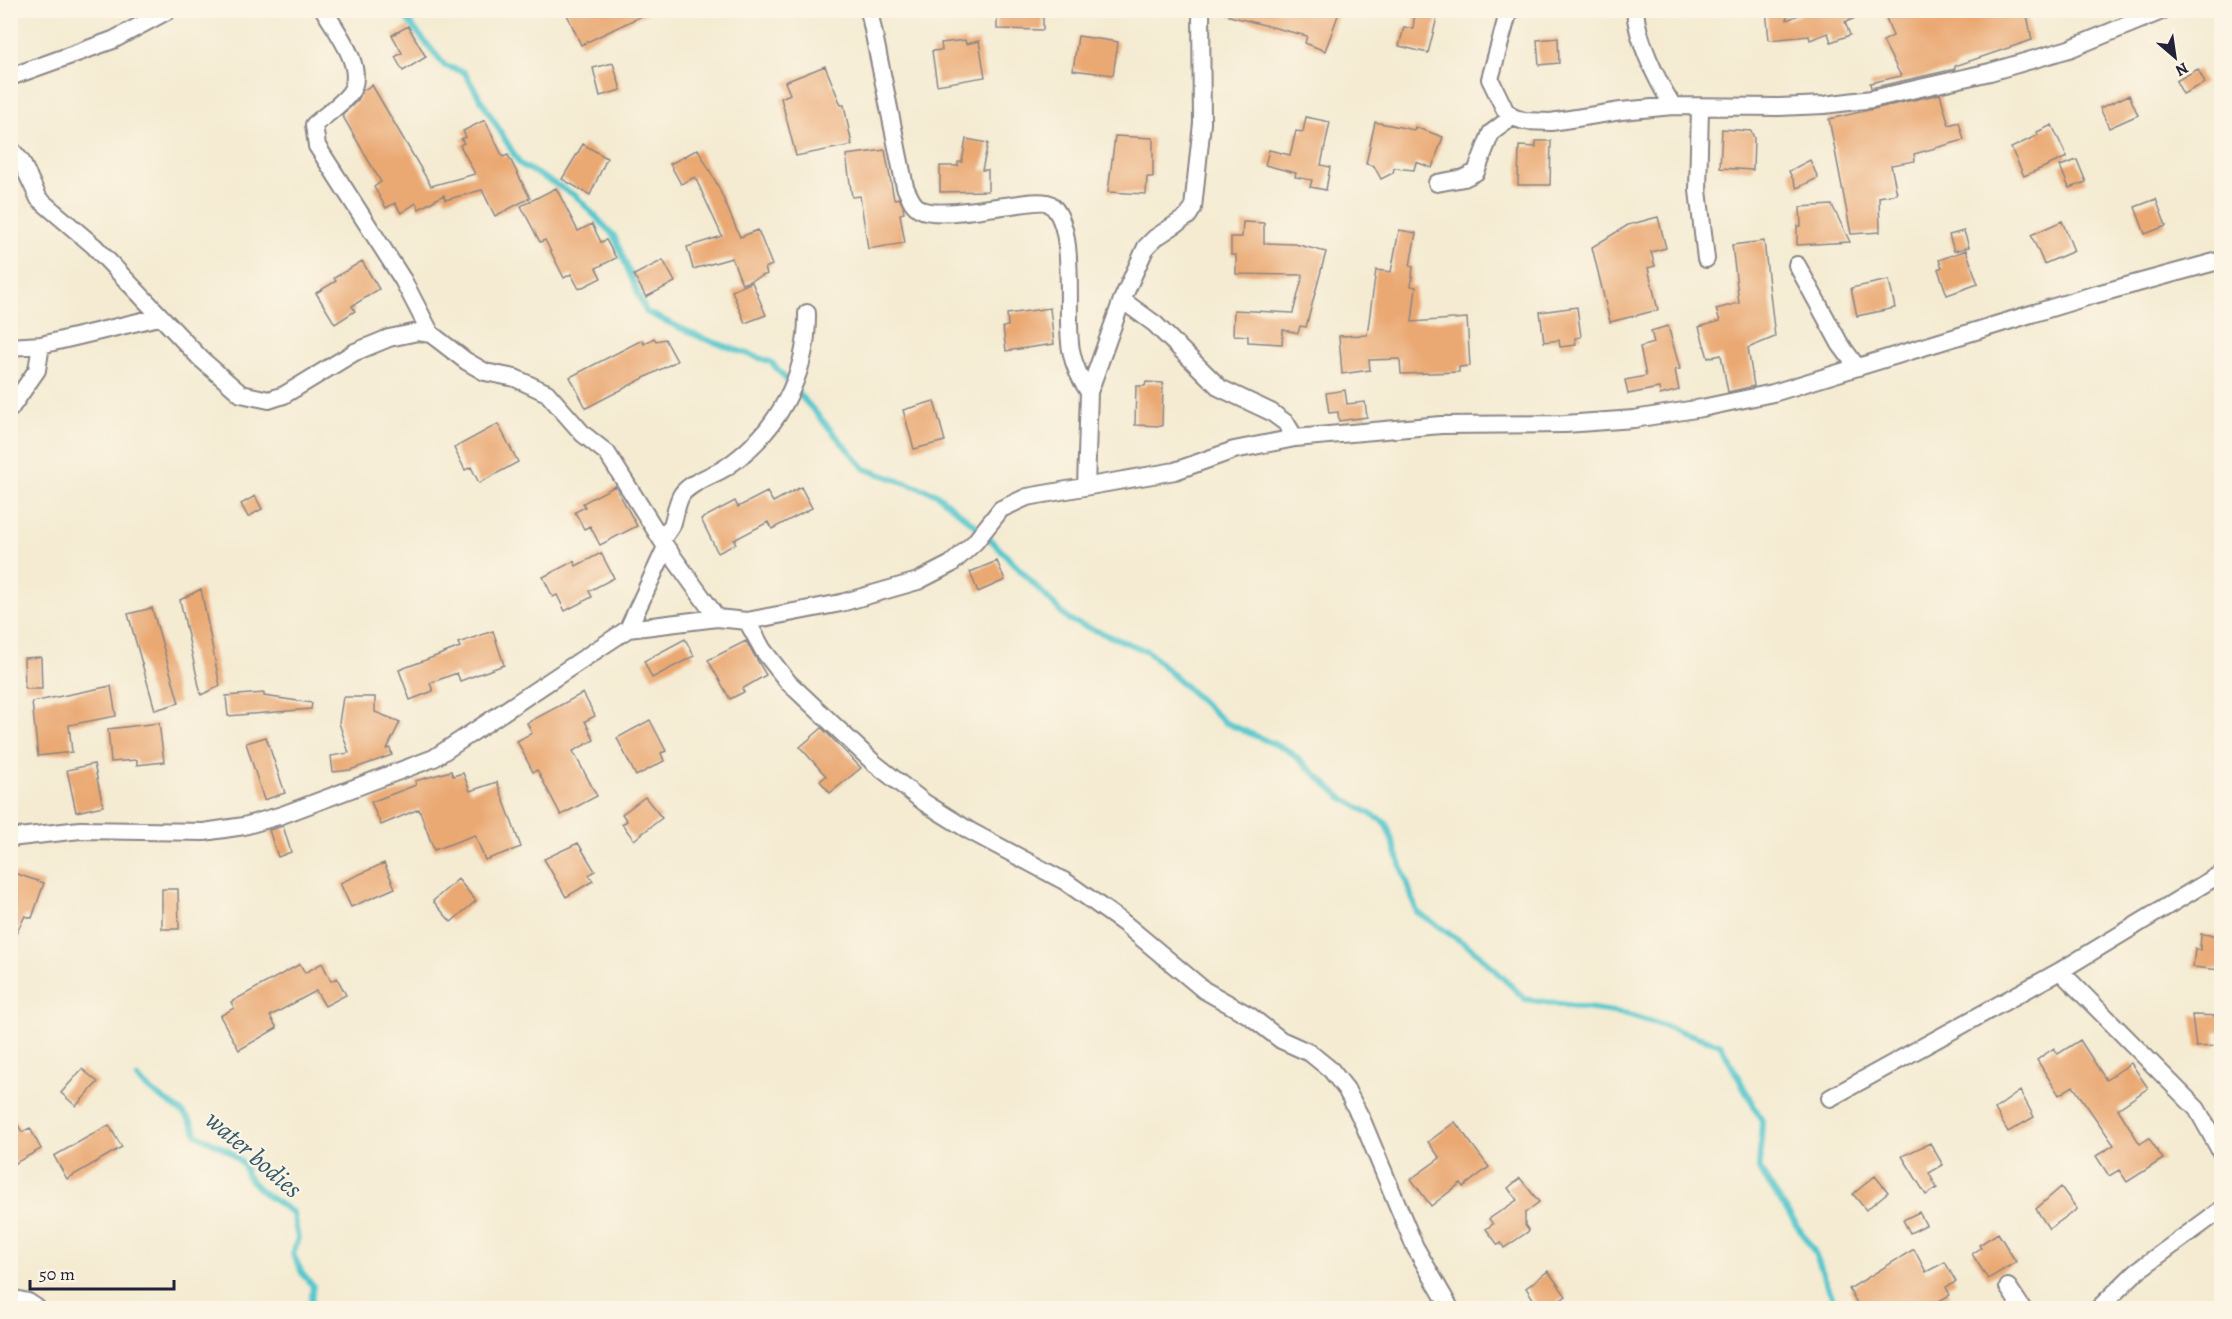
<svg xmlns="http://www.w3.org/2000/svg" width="2232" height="1319" font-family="Alegreya,serif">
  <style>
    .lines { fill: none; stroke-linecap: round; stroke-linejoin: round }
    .stream { stroke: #59c7cd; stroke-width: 6 }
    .building { fill: #eaa973 }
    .street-casing { stroke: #8b8686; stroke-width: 20 }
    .street { stroke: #fff; stroke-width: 16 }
    .labels { text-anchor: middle; stroke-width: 4.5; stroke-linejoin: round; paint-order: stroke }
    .water-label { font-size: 26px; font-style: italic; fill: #355c6e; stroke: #fcf5e5 }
  </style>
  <rect width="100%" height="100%" fill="#fcf5e5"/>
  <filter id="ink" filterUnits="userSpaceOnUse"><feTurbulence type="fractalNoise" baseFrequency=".0167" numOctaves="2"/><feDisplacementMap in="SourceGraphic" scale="12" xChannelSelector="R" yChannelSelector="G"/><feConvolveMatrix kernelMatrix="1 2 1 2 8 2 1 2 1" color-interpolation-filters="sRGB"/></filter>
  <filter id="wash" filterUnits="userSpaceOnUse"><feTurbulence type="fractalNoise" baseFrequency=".008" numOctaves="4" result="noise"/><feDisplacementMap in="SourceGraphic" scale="24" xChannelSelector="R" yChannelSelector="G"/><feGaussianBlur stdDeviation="1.35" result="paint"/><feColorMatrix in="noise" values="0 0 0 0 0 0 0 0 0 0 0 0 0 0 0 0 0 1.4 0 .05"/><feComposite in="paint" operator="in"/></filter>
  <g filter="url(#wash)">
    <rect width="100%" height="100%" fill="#f4ebd2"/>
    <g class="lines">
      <path class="stream" d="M408,21l37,45 19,6 56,92 56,32 38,40 32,76 56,26 69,24 94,107 70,24 47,38 87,89 78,31 77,71 64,28 53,47 45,26 31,89 57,38 51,49 102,15 93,30 42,77 -3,48 55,82 21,53 -2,4
        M138,1078c15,21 53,29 58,56l33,17 15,14 3,11 15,16 31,21 5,25 -5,16 10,21 10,11 -2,16 7,6"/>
    </g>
    <g id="blocks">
      <path class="building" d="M565,10h89l-73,35z
        M997,10h46v20l-46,-1z
        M1230,10h110l-15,41 -20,-8 2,-7 -78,-20z
        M1415,10h24l-11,43 -29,-7 5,-19 9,2z
        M1766,10h20l1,10 23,-10 62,2 -27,10 5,13 -19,7 -3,-9 -18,7 -1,-4 -40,4z
        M1883,10h143l6,30 -77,26v3l-84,19 -1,-5 31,-7 -18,-35 10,-5z
        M408,26l18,31 -23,14 -8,-14 7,-4 -10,-18z
        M1078,36l40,6 -5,33 -40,-5z
        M1558,38l1,25 -20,2 -2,-25z
        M965,40l1,4 13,-3 6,36 -48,8 -5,-34 10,-1 -1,-7z
        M613,63l8,27 -21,6 -7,-28z
        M825,66l16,39h3l8,40 -56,11 -15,-58 9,-4 -5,-12z
        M2198,69l7,14 -22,11 -7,-13z
        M372,85l59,101 44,-12 -15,-29 4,-2 -3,-4 5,-2 -3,-6 22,-11 18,37 5,-2 22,43 -35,18 -13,-26 -37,10 -1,-5 -25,14 -3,-6 -15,10 -6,-10 -9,5 -12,-21 7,-5 -39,-67 16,-15 4,-9z
        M1940,94l9,31 10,-3 5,18 -50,14 1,7 -24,4 6,29 -18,3 1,35 -29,2 -22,-115z
        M2129,95l9,20 -29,13 -9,-20z
        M1306,117l24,5 -9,43 9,2 -4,23 -16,-3 2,-7 -17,-3 1,-4 -31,-8 4,-15 21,5 6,-24 7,1z
        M1375,122l39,8 1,-3 28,10 -11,31 -16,-6 -2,8 -20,-2 -1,5 -12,6 -7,-13 -8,-2z
        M2052,125l15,32 -43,19 -13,-28 27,-13 -1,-3z
        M1722,129l29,2 3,7 -1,32 -33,-2z
        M1115,136l38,2v39h-6l-1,17 -38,-2z
        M966,139l22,4 -6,27h6v21l-48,1v-26h18v-4h4z
        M1536,141h15l-1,44h-32l1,-39 17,1z
        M583,144l24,14 -17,37 -28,-16z
        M698,149l20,37 22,51 18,-7 14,35 -7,3 2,6 -25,10 -10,-26 -39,11 -6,-22 35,-11 -27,-59 -14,7 -11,-20z
        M885,150l9,49 5,-1 4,8 1,7 -4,1 5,29 -37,6 -8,-53 -8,1 -6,-42z
        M1810,160l8,18 -21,10 -8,-17z
        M2077,160l9,22 -17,6 -9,-22z
        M556,188l22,43 14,-7 9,18 5,-2 10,18 -20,10 5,10 -22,11 -8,-15 -7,4 -19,-38 -5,2 -19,-36z
        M2156,199l10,27 -21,8 -10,-27z
        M1832,205l18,37 -53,3v-19h4l-1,-19z
        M1658,217l8,31 -15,4 4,14 -7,2 10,42 -48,12 -18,-75 36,-22z
        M2062,221l12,30 -30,13 -13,-29z
        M1243,222l21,1v20l31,1 31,8 -20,75 -6,-1 -2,7 -15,-3 -1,14 -34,-2v-6l-15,-1 1,-25 59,3 10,-38 -67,-1v-19h-5v-18h11z
        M1399,230l17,3 -6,33 3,1 -2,19 5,1 -4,35 55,-4 3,48 -11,1v5l-58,2 -1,-15 -31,1 1,10 -28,4 -3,-38 28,-1 9,-65 15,2z
        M1964,231l5,16 -15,4 -5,-16z
        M1764,241l11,96 -27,11 6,38 -26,6 -7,-37 -13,3 -9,-31 21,-6 -4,-12 23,-6 -7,-58z
        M1966,250l12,34 -31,11 -9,-26 4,-2 -3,-7z
        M663,260l12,22 -29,15 -12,-22z
        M362,261l17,28 -27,17 3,5 -20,13 -19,-31 20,-12 -2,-3z
        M1889,280l6,28 -38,8 -6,-28z
        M752,282l14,33 -21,8 -13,-32z
        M1577,307l4,30 -6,1 1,7 -16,2 -1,-7 -15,2 -4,-30z
        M1050,308l4,36 -48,7 -3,-24 5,-1 -1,-12z
        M1668,326l12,43 -5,1 4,20 -19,5 -1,-7 -31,6 -3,-14 21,-4 -6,-29 14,-4 -3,-12z
        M654,338l2,3 9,-2 12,22 -91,47 -16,-31 72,-37 2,4z
        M1146,382l17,1 -1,43 -27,-1 1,-39h9z
        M1345,390l2,14 18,-2 2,15 -28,4 -1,-9 -9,1 -3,-20z
        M934,401l11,40 -31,8 -11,-39z
        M498,424l20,38 -39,21 -8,-16 -6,3 -11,-22z
        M615,486l22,40 -37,19 -10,-19 -6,3 -9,-17 10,-5 -2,-4z
        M801,487l11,21 -40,21 -4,-7 -34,18 2,4 -18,9 -17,-34 34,-18 3,6 29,-15 6,10z
        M255,496l7,13 -14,8 -7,-13z
        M601,553l13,25 -25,13 3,6 -27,14 -8,-16 -4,2 -10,-20 31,-16 2,5z
        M997,561l8,19 -27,12 -8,-20z
        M201,589l19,97 -19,9 -21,-95z
        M152,608l27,95 -24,7 -27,-96z
        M493,631l11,34 -44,16 -3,-8 -27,10 3,8 -23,9 -11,-30 61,-23 -2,-4z
        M685,639l9,17 -42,22 -8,-17z
        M746,641l20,34 -24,14 2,3 -14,7 -22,-39z
        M41,657l1,32h-17l-1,-31z
        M111,686l5,30 -47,9 3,27 -34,4 -6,-54z
        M264,693v3l48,7 -1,6 -83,7 -2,-20z
        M583,693l12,23 -10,5 9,19 -21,11 24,45 -36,19 -24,-45 -4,2 -16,-31 15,-8 -5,-10z
        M343,697h32v15l25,10 -13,27 3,-1 2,7 -42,15 -17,2 -2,-16 18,-3 -10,-30z
        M650,720l16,31 -5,2 3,8 -28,15 -19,-38z
        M159,723l5,39 -27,3v-5l-26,2 -3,-33z
        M822,728l39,40 -31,25 -10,-12 6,-5 -26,-29z
        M266,737l19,56 -21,7 -18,-57z
        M94,764l9,42 -27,6 -9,-42z
        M451,771l2,5 10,-3 7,18 27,-9 24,65 -36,13 -10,-25 -41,15 -15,-41 -38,16 -10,-23 45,-17 -1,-4z
        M645,797l17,21 -28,22 -12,-16 5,-3 -5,-7z
        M283,826l8,26 -13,5 -9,-27z
        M578,843l17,28 -6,4 4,6 -27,16 -22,-38z
        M384,863l11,25 -44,19 -11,-24z
        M14,873l30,10 -12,35 -7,-2 -15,30v-65z
        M458,879l18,22 -25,21 -18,-21z
        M162,889h16l1,40h-17z
        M2201,934l21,2 -2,34 -27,-3 2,-18 5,1z
        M322,963l9,18 6,-3 9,17 -21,11 -9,-15 -46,25 7,12 -38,22 -19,-34 14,-8 -3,-6 69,-38 5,9z
        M2192,1015l30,1v15l-7,1 1,14 -20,1z
        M2080,1040l26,40 25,-17 17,25 -30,21 22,35 9,-6 14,21 -36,23 -8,-12 -10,6 -13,-20 18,-11 -41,-59 -14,9 -22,-35 17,-12 4,6z
        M82,1069l16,13 -22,24 -15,-13z
        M2020,1091l14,26 -26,15 -13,-23z
        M10,1111l12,21 8,-4 11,21 -31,17z
        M1455,1122l34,45 -26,20 -2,-4 -30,23 -20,-27 29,-21 -12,-16z
        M109,1125l13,22 -55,32 -13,-23z
        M1930,1143l13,22 -14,8 8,15 -11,7 -24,-39z
        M1875,1176l13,16 -22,18 -13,-16z
        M1520,1178l19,24 -14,11v12l4,6 -25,17 -3,-5 -3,2 -12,-16 7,-5 -4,-5 28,-19 -9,-12z
        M2061,1187l16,22 -28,20 -13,-20z
        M1919,1212l7,13 -16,8 -7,-13z
        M1998,1233l18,29 -28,17 -16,-25 9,-6 -2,-3z
        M1914,1249l12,23 19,-10 11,20 -10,5 4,8 -11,6 4,7h-84l-10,-19z
        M1548,1271l18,25 -16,12h-11l-13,-20z"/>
    </g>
  </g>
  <g filter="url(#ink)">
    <use href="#blocks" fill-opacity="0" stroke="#8b8686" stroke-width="1.5"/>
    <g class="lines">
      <defs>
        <path id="street" d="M324,10c12,21 43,59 26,83 -9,12 -25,22 -36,32l3,21 86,134 28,54
          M869,10l36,177c4,8 7,18 15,22 24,13 119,-14 130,-5 29,22 14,113 21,146 3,16 9,29 18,42
          M1509,10l-19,69 15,31 7,7 12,4 27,1 70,-11 52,-5 106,1 45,-2 48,-6 118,-27 79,-23 95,-39
          M1635,10c2,30 22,71 38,96
          M10,77l103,-37 56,-30
          M1700,108l-2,82 8,69
          M10,148l11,13 18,38 55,47 107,113 40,35 28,6 15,-5 71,-43 34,-14 29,-6 13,2 35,27 19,11 30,6 32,15 36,41 24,19 59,94 51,71
          M1437,183l27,-5 12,-6 15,-39 21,-16
          M1797,265l43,79 17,23
          M1122,300l33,24 65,64 51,24 15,11 9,15
          M10,347l31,-2 118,-28
          M10,409l27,-39 4,-25
          M1086,487l3,-95 33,-92 24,-53 9,-9 33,-22 5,-8 9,-85 -1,-113
          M662,540c3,-5 7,-10 10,-15 4,-10 4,-22 10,-31 9,-12 30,-18 43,-26 52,-35 83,-92 82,-155
          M747,621l16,29 25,32 86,81 51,40 45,28 96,51 59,42 79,66 46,26 31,24 29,13 21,17 15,19 16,31 53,127 35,61
          M628,629l38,-82
          M10,838l70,-8 124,2 40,-6 38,-11 152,-57 194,-129 89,-11 30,3 94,-18 77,-22 33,-17 24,-22 26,-33 26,-12 148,-26 59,-21 61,-12 146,-13 124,-1 69,-5 68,-11 71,-15 317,-97 132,-36
          M2060,971l137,138 25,45
          M1830,1098l230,-127 162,-98
          M2008,1287l14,21
          M10,1298l18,4 9,6
          M2099,1308l38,-37 85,-62"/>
      </defs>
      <use href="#street" class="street-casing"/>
      <use href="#street" class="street"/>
    </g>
  </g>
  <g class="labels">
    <g class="water-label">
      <text transform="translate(254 1154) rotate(41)" y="9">water bodies</text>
    </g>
  </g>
  <rect width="2232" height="1319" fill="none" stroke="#fcf5e5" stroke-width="36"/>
  <g transform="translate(2175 57) rotate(151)" stroke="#fcf5e5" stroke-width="4.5" paint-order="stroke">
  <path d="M0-4.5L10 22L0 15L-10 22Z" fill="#22223b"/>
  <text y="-9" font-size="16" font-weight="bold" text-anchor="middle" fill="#22223b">N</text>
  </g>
  <path d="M30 1280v9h144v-9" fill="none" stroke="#22223b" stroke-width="3"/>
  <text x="39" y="1280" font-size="18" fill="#22223b" stroke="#fcf5e5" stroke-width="4.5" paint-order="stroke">50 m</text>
</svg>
